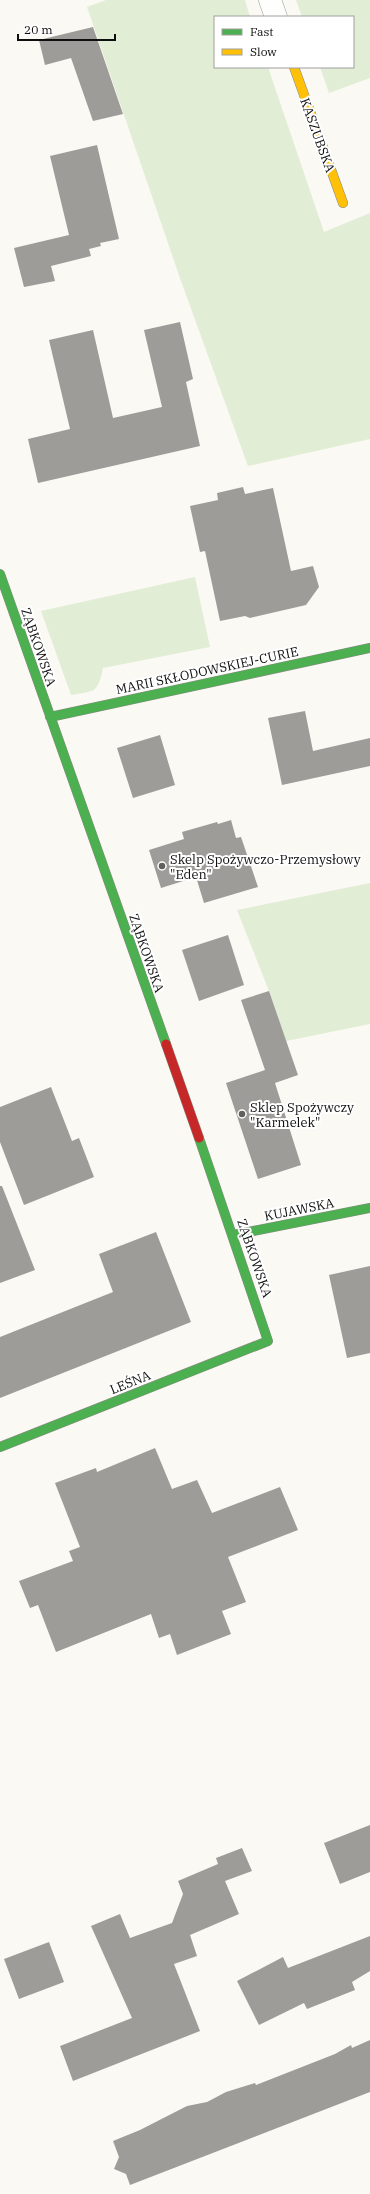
<svg xmlns="http://www.w3.org/2000/svg" width="370" height="2194" font-family="'IBM Plex Serif',serif">
  <style>
    .green { fill: #e2edd5 }
    .building { fill: #9e9c98 }
    .lines { fill: none; stroke-linecap: round; stroke-linejoin: round }
    .street-casing { stroke: #949491; stroke-width: 23 }
    .fast-casing { stroke: #8b8a88; stroke-width: 10 }
    .slow-casing { stroke: #8b8a88; stroke-width: 10 }
    .jam-casing { stroke: #8b8a88; stroke-width: 10 }
    .street { stroke: #fefefd; stroke-width: 22 }
    .fast { stroke: #4caf50; stroke-width: 9 }
    .slow { stroke: #ffc107; stroke-width: 9 }
    .jam { stroke: #c62828; stroke-width: 9 }
    .poi-dot { fill: #61605e; stroke: #fff; stroke-width: 1.5 }
    .labels { text-anchor: middle; stroke-width: 4; stroke-linejoin: round; paint-order: stroke }
    .street-label { font-size: 13px; fill: #0e0e0e; stroke: #fff }
    .poi-label { font-size: 13px; fill: #0e0e0e; stroke: #fff; text-anchor: start }
  </style>
  <rect width="100%" height="100%" fill="#faf9f3"/>
  <path class="green" d="M106,0h139l5,17h-35v50h53l56,165 46,-19v226l-122,27 -67,-185 -94,-274z
    M296,0h74v78l-41,15 -9,-26h33v-50h-51z
    M195,577l15,70 -107,21c-5,25 -8,23 -32,27l-30,-84z
    M370,883v141l-84,17 -17,-50 -32,-81z"/>
  <path class="building" d="M93,27l30,87 -30,7 -22,-63 -26,7 -6,-25z
    M97,145l22,94 -19,4 1,3 -12,3 2,7 -40,10 4,15 -31,6 -10,-39 55,-13 -19,-79z
    M180,322l13,57 -7,3 14,64 -162,37 -10,-44 42,-10 -21,-89 44,-10 20,88 49,-11 -18,-77z
    M243,487l2,7 28,-6 18,83 22,-5 6,21 -13,18 -56,13 -5,-2 -25,5 -15,-70 -5,1 -10,-46 28,-6 -1,-7z
    M305,711l8,40 57,-13v28l-88,19 -14,-67z
    M160,735l15,50 -42,13 -16,-50z
    M231,820l5,18 5,-1 17,50 -54,16 -8,-26 -35,11 -12,-38 35,-11 -2,-7 35,-10 1,2z
    M228,935l16,50 -45,16 -17,-51z
    M269,991l29,84 -23,8 26,82 -43,14 -32,-96 39,-13 -24,-70z
    M51,1087l21,54 7,-3 15,39 -70,28 -24,-63v-35z
    M0,1186h2l33,84 -35,13z
    M156,1232l35,90 -191,76v-61l113,-45 -14,-38z
    M370,1266v87l-23,5 -18,-83z
    M155,1448l17,41 25,-9 15,33 68,-26 18,43 -70,27 18,45 -24,9 9,23 -54,21 -7,-21 -11,4 -8,-24 -95,38 -18,-47 -8,3 -11,-27 54,-20 -4,-10 11,-4 -25,-64 41,-15 1,4z
    M370,1825v47l-30,12 -16,-41z
    M242,1848l10,23 -27,10 14,33 -49,21 7,21 -23,8 26,67 -127,50 -13,-35 72,-28 -41,-92 29,-12 10,24 42,-15 11,-29 -5,-13 40,-17 -2,-6z
    M370,1936v35l-18,11 3,8 -48,19 -3,-6 -45,22 -22,-44 46,-24 5,11z
    M49,1942l15,40 -45,17 -15,-40z
    M370,2040v52l-240,93 -4,-11 -12,-5 5,-12 -6,-16 27,-11 47,-24 20,-4 19,-10 29,-9 1,2 79,-31 16,-9 1,3z"/>
  <g class="lines">
    <defs>
      <path id="street" d="M270,0l6,17"/>
      <path id="fast" d="M0,574l166,470
        M50,717l320,-69
        M233,1235l137,-27
        M0,1447l268,-106 -69,-203"/>
      <path id="slow" d="M294,67l49,136"/>
      <path id="jam" d="M166,1044l33,94"/>
    </defs>
    <use href="#street" class="street-casing"/>
    <use href="#fast" class="fast-casing"/>
    <use href="#slow" class="slow-casing"/>
    <use href="#jam" class="jam-casing"/>
    <use href="#street" class="street"/>
    <use href="#fast" class="fast"/>
    <use href="#slow" class="slow"/>
    <use href="#jam" class="jam"/>
  </g>
  <g class="poi-dot">
    <circle cx="162" cy="866" r="4"/>
    <circle cx="242" cy="1114" r="4"/>
  </g>
  <g class="labels">
    <g class="street-label">
      <text transform="translate(318 135) rotate(70)" y="5">KASZUBSKA</text>
      <text transform="translate(39 647) rotate(71)" y="5">ZĄBKOWSKA</text>
      <text transform="translate(207 670) rotate(-12)" y="5">MARII SKŁODOWSKIEJ-CURIE</text>
      <text transform="translate(147 953) rotate(71)" y="5">ZĄBKOWSKA</text>
      <text transform="translate(299 1209) rotate(-11)" y="5">KUJAWSKA</text>
      <text transform="translate(255 1258) rotate(71)" y="5">ZĄBKOWSKA</text>
      <text transform="translate(130 1382) rotate(-22)" y="5">LEŚNA</text>
    </g>
    <g class="poi-label">
      <text x="170" y="864">Skelp Spożywczo-Przemysłowy<tspan x="170" dy="15">"Eden"</tspan></text>
      <text x="250" y="1112">Sklep Spożywczy<tspan x="250" dy="15">"Karmelek"</tspan></text>
    </g>
  </g>
  <rect x="214" y="16" width="140" height="52" fill="#ffffff" stroke="#9f9f9f"/>
  <rect x="222" y="29" width="20" height="6" fill="#4caf50" stroke="#9f9f9f"/>
  <text x="250" y="36" font-size="12" fill="#0e0e0e">Fast</text>
  <rect x="222" y="49" width="20" height="6" fill="#ffc107" stroke="#9f9f9f"/>
  <text x="250" y="56" font-size="12" fill="#0e0e0e">Slow</text>
  <path d="M18 34v6h97v-6" fill="none" stroke="#0e0e0e" stroke-width="2"/>
  <text x="24" y="34" font-size="12" fill="#0e0e0e" stroke="#ffffff" stroke-width="3" paint-order="stroke">20 m</text>
</svg>
